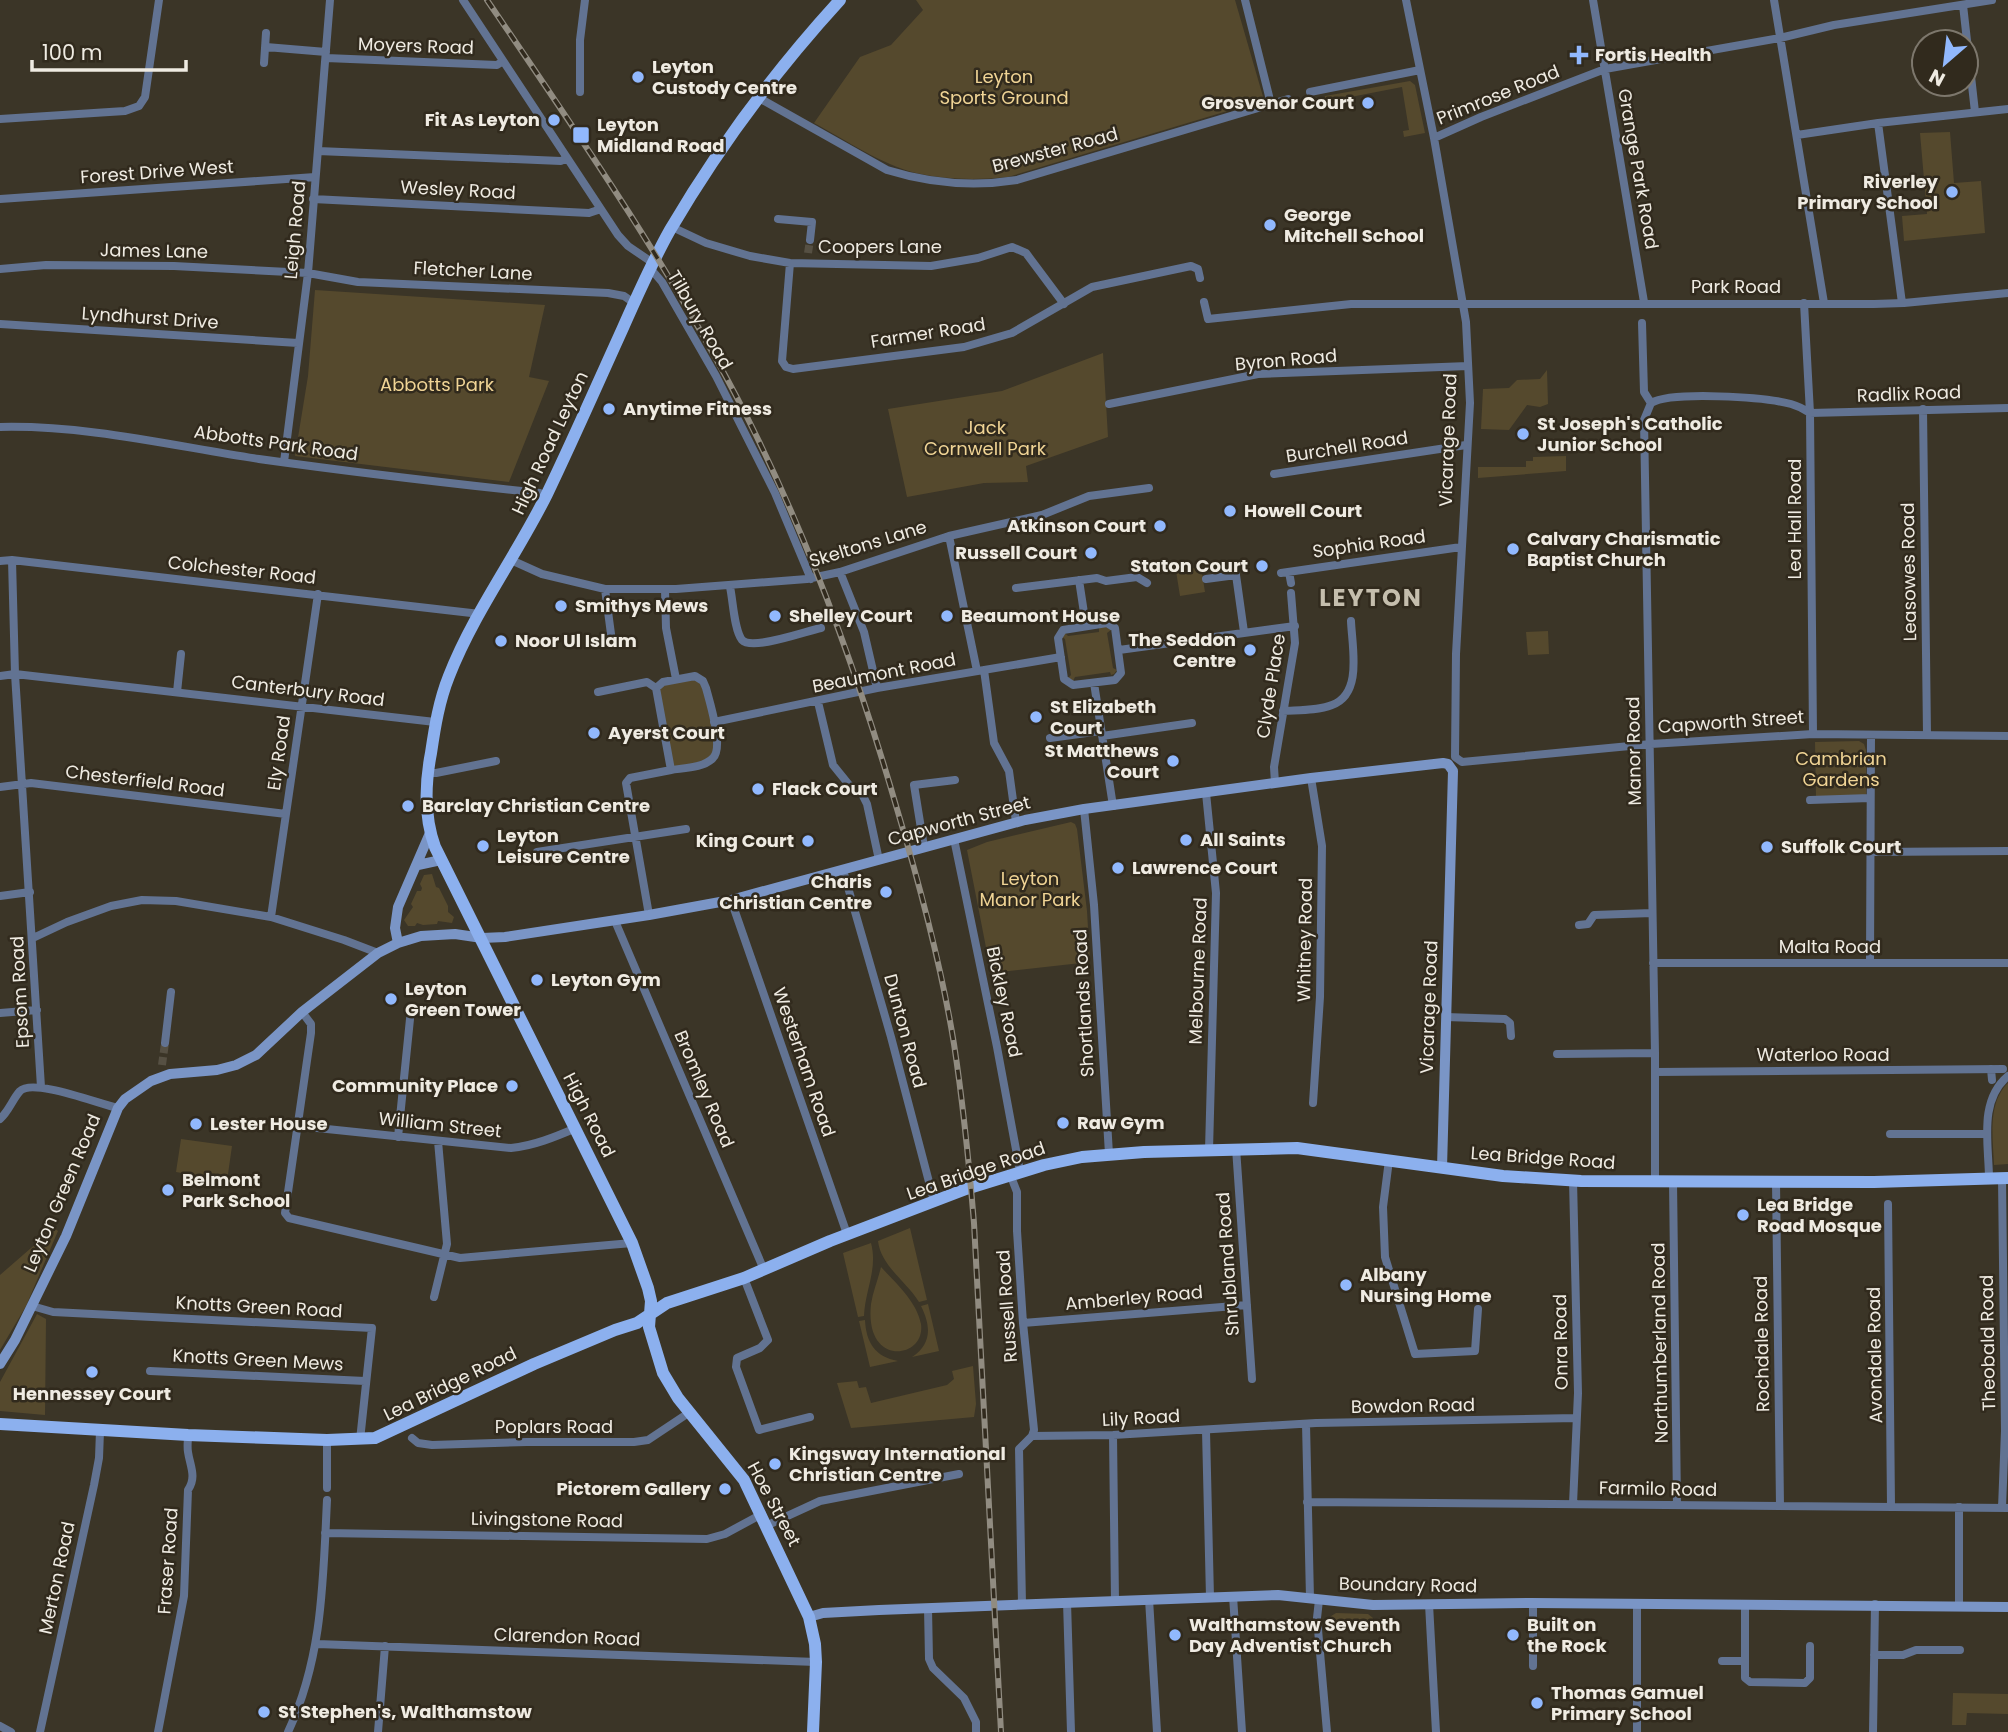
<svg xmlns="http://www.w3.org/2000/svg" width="2008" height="1732" font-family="Poppins,sans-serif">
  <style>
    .green { fill: #55492d }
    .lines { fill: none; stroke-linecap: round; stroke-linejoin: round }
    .street-tunnel { stroke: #565043; stroke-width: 8; stroke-dasharray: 8 4; stroke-linecap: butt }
    .street { stroke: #627392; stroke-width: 8 }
    .secondary { stroke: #7a95c6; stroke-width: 10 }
    .primary { stroke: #8cb0ee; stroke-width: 12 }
    .rail-casing { stroke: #918c81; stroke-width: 6 }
    .rail { stroke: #312a1d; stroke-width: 3.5; stroke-dasharray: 10; stroke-linecap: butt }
    .poi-dot { fill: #91b8fd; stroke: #312a1d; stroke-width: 2.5 }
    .labels { text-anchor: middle; stroke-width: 5; stroke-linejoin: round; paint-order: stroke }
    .street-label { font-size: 18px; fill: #efebe2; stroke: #312a1d }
    .poi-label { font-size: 18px; font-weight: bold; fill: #efebe2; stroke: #312a1d; text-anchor: start }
    .park-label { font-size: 18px; fill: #f0d495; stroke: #312a1d }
    .district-label { font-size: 24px; font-weight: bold; letter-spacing: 2px; fill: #c5bead; stroke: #312a1d }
  </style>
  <rect width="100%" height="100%" fill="#3b3527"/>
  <path class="green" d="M916,0h319l29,100 -256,77c-31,3 -61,3 -92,-4 -36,-9 -70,-33 -102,-50l46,-66 31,-12 32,-35z
    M1410,81l5,4 10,48 -21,4 -1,-6 6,-1 -7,-43 -77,15v-6z
    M1950,132l4,51 27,-2 4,52 -81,8 -2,-25 25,-2 -7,-81z
    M315,290l230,15 -16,72 20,4 -40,101 -214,-26 13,-80z
    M1103,353l5,84 -82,29 2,16 -44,1 -77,14 -19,-88 114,-18z
    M1547,370l1,34 -8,3 -13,-2 -18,25 -28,-1 2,-40 26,-1 8,-8 23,-1z
    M1566,456v15l-88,7v-11h48v-6h7v-4z
    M1201,567l4,25 -25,4 -4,-25z
    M1099,627h7l5,3 -4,3 6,35 4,2 -3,4 -3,1 -1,-3 -35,5 -2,4 -5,-3 3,-3 -6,-36 -3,-2 3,-4 3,3 31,-4z
    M1548,631l1,23 -21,1 -2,-23z
    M676,679l27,2 11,41 1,35 -44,13 -15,-82z
    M1859,741l5,3 2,6v45l-50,2 -1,-55z
    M1071,822l4,2 2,5 10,82 3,51 -99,11 -24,-123 20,-8z
    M432,874l4,13 3,1 9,18v6l6,5 -2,6 -14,-2 -1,3 -14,1 -6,-2 -2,3h-7l-4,-6 9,-13 -2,-3 6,-13h4l1,-3 -2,-4 4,-9z
    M2008,1083v81l-14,1c-1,-26 -7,-62 14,-82z
    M181,1139l51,7 -5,35 -51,-9z
    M54,1228l4,3 -32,75 -26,44v-75z
    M910,1228l17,72 -8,2c-13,-21 -38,-36 -41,-61z
    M871,1243c7,26 -6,47 -7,73l-6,1 -15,-64z
    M881,1267c15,16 36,35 40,57 5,35 -57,44 -50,-20 2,-13 7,-24 10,-37z
    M928,1304l11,47 -27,6c20,-13 19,-31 9,-51z
    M37,1314l9,5 -1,96 -45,-4v-29z
    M865,1320c1,22 10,37 33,41l-28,6 -11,-46z
    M973,1366l3,38 -2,13 -123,11 -14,-45 20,-2 2,7 7,-1 5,16 76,-18 7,-6 -2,-8z
    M1336,1613l32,1 5,4v3h4v6l-49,5v-14z
    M1953,1693l55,1v20l-41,-1 -1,12h-14z"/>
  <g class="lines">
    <path class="street-tunnel" d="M808,253l2,-13
      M162,1065l3,-22"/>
    <path class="street" d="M463,0l155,235 10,11 25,17
      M1245,0l26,104
      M1406,0l28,138 32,184 4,81 -14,251 -1,103 7,5 189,-18 162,-10 195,2
      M1593,0l51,302
      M1774,0l50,303
      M1963,5l12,107
      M266,47l60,5
      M326,58l171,7 6,-4
      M264,63l2,-30
      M580,92v-52l5,-40
      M1310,92l110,-22
      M759,98l128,72c42,13 86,17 130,10l271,-81
      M0,119l125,-8 14,-5 6,-9 14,-97
      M1878,123l24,180
      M1797,135l81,-12 130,-14
      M1434,138l47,-21 124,-48 175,-31 54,-13 158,-25
      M318,151l243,10 6,-3
      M0,199l315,-22
      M313,199l276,14 12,-4
      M778,219l34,3 -2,18
      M672,227l34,16 44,13 40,7 141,3 47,-8 34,-11 14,6 38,51
      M790,263l-8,98 4,6 7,2 171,-22 48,-14 80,-46 99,-21 7,3 2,9
      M650,268l12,14 54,94 59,117 36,86
      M0,269l46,-4 128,1 134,7 50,9 250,11 16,3 10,7
      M1204,302l4,17 143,-15h523l30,-1 104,-10
      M1804,303l6,110 3,321
      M1642,323l2,69 7,11
      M0,324l298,19
      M1651,403l-7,17 11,633v129
      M1651,403c21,-12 114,-6 140,1 7,2 13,5 19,9
      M1109,404l149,-30 210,-8
      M1923,409l4,325
      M1810,413l198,-5
      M0,427c88,-2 173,19 259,32 93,13 187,24 281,34l6,3
      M284,462l24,-189 22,-273
      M1274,474l192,-29
      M949,536l28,135
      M12,560l3,114 26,413
      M511,560l31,14 63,15h71l131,-10 33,-7 109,-36 93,-21 47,-19 60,-8
      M0,561l12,-1 468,54
      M840,572l24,60 13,56
      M1289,572l2,11
      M1281,573l180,-26
      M1206,579l30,-4 8,57
      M1079,580l7,46
      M730,587c3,13 4,43 12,53 10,11 64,-9 79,-12
      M1016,588l81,-10 9,3 31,-4 10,6
      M605,589l6,45
      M665,590l1,38 10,51
      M1107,623l8,5 6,45 -6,7 -42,5 -9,-6 -6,-41 5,-8z
      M1119,650l176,-24
      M984,670l10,73 15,28 7,51
      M0,676l15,-2 420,48
      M695,676l8,5 3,7c4,15 18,59 7,70 -9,10 -30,10 -42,12l-15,-82 7,-6z
      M1094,683l19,123
      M177,692l4,-38
      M598,692l49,-10 9,6
      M818,702l15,63 17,21 12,8 5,10 12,56
      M1283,711c15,-1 34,0 49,-6 31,-11 20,-58 19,-84
      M714,722l163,-34 184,-31
      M1102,736l90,-13
      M1050,738l51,-7
      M427,773h9l60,-12
      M1311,778l11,68 -2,151 -7,106
      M1275,783l-1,-16 21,-124 -4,-50
      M0,787l31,-4 255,31
      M1206,793l10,100 -7,257
      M1810,800l60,-2
      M1084,809l10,96 15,249
      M954,839l43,208 23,124
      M924,847l-10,-62 41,-5
      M537,852l149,-23
      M1871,852l137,-1
      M843,870l48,167 43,164
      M0,896l30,-4
      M731,900l116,334
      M649,915l-23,-132 4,-5 41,-8
      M271,917l47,-323
      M615,921l149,349
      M1579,925l9,-1 6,-9 58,-2
      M33,938l34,-16 44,-16 31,-6 34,1 95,16 73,23 34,13
      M1870,962l1,-227
      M1653,963h355
      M302,1012l9,12v9l-26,180 4,5 171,40 172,-15
      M0,1013l37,-3
      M1446,1017l59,2 5,4 1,13
      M165,1043l6,-51
      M1557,1054l98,-1
      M1991,1069l1,11
      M1655,1072l348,-3
      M0,1119c9,-8 12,-19 20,-28 13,-13 79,13 98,17
      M298,1126l213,22c22,-2 44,-11 65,-20
      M1890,1134h97
      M398,1137l12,-118
      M1236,1148l16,231
      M1389,1160l-6,47 2,50 30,97 60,-3 3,-42
      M1010,1174l7,18v39l6,92 11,107 -2,6
      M2002,1178l3,253 -3,77
      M1989,1179c0,-34 -11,-78 19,-103
      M1573,1180l5,213 -5,111
      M1673,1181l4,324
      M1776,1182l4,324
      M1888,1204l3,302
      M744,1278l24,62 -8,8 -23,10 -1,9 23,63 51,-13
      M434,1297l13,-53 -9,-103
      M32,1306l21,6 319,16 -12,112
      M1023,1323l224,-18
      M150,1371l215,10
      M1306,1424l4,174
      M1206,1431l4,166
      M1113,1435l2,166
      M1032,1436l81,-1 203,-12 260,-5
      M412,1438l6,5 14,2 95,-3h107l14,-2 42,-28
      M327,1488v-48
      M1307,1502l701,6
      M1959,1507v99
      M768,1525l52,-24 139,-27
      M325,1533l382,6 18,-5 37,-20
      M1233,1596l9,136
      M1149,1599l8,133
      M1319,1600l-2,18 10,114
      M1067,1602l4,130
      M1022,1604l-3,-155 13,-13
      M1429,1604l7,128
      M1745,1604v74l5,4 55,1 5,-5v-32
      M928,1608l1,51 4,9 31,30 12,24v10
      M317,1644l499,18
      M1874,1655h29l13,-5h44
      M1722,1661h23
      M1533,1666v-63
      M0,1726l11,6
      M40,1732l54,-247 5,-27 1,-27
      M158,1732l26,-136 4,-106c9,-13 2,-24 0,-38 -1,-5 0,-11 0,-17
      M288,1732c35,-75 35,-152 39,-232
      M378,1732l7,-86
      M1637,1732v-128
      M1873,1732l2,-128"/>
    <path class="secondary" d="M418,865l23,-5
      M398,943l-3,-15 3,-21 32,-74
      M0,1364l15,-24 51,-104 52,-128 7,-9 26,-18 19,-7 47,-4 19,-5 20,-10 46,-43 76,-59 20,-10 23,-7 34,-2 27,4 23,-1 144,-22 82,-15 294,-80 59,-11 227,-31 132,-15 5,1 5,7 -11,397
      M809,1617l14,-4 56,-3 399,-15 95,10 160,-2 475,4"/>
    <path class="primary" d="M0,1424l188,11 139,5 48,-2 159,-74 81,-34 22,-7 30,-20 77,-25 86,-37 136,-52 78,-24 38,-8 62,-5 153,-4 206,28 78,5 293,1 134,-4
      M813,1732l3,-70 -1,-18 -6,-27 -65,-137 -66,-82 -15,-25 -14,-46 2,-26 -3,-13 -16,-45 -197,-396c-11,-30 -10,-63 -4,-94 4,-27 8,-52 18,-77 25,-64 68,-121 98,-182 26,-54 50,-109 75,-164 15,-34 30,-68 48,-100 48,-82 106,-160 170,-230"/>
    <defs>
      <path id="rail" d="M487,0c92,135 185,270 259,415 64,127 112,259 151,394 23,77 44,155 57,235 9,59 15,119 20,179l27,509"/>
    </defs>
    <use href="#rail" class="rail-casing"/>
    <use href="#rail" class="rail"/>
  </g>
  <g class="poi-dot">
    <path d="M1575.5 44.5h7v7h7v7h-7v7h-7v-7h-7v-7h7z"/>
    <circle cx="638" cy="77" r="7"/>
    <circle cx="1368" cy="103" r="7"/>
    <circle cx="554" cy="120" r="7"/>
    <rect x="572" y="126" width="18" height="18" rx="3.5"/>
    <circle cx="1952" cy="192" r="7"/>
    <circle cx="1270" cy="225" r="7"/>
    <circle cx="609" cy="409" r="7"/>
    <circle cx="1523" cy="434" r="7"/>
    <circle cx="1230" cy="511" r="7"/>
    <circle cx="1160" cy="526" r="7"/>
    <circle cx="1513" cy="549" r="7"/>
    <circle cx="1091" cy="553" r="7"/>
    <circle cx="1262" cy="566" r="7"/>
    <circle cx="561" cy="606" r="7"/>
    <circle cx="775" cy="616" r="7"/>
    <circle cx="947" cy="616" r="7"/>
    <circle cx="501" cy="641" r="7"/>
    <circle cx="1250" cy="650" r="7"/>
    <circle cx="1036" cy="717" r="7"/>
    <circle cx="594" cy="733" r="7"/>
    <circle cx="1173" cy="761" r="7"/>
    <circle cx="758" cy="789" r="7"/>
    <circle cx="408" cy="806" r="7"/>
    <circle cx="1186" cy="840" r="7"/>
    <circle cx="808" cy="841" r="7"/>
    <circle cx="483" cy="846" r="7"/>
    <circle cx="1767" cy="847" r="7"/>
    <circle cx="1118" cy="868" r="7"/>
    <circle cx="886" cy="892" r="7"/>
    <circle cx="537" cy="980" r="7"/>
    <circle cx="391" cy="999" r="7"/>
    <circle cx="512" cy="1086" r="7"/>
    <circle cx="1063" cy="1123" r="7"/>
    <circle cx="196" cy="1124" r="7"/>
    <circle cx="168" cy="1190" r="7"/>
    <circle cx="1743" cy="1215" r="7"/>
    <circle cx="1346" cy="1285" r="7"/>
    <circle cx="92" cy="1372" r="7"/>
    <circle cx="775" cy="1464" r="7"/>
    <circle cx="725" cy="1489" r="7"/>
    <circle cx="1175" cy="1635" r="7"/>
    <circle cx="1513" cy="1635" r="7"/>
    <circle cx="1537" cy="1703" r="7"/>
    <circle cx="264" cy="1712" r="7"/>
  </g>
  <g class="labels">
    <g class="street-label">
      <text transform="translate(416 46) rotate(2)" y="6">Moyers Road</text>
      <text transform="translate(1498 95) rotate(-22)" y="6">Primrose Road</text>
      <text transform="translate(1055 150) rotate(-15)" y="6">Brewster Road</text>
      <text transform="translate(1638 169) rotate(80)" y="6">Grange Park Road</text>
      <text transform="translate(157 172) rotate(-4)" y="6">Forest Drive West</text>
      <text transform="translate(458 190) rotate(3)" y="6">Wesley Road</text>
      <text transform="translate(295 230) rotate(-85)" y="6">Leigh Road</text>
      <text x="880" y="253">Coopers Lane</text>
      <text transform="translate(154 251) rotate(1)" y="6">James Lane</text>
      <text transform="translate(473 271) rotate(3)" y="6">Fletcher Lane</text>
      <text x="1736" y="293">Park Road</text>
      <text transform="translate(150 318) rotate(4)" y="6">Lyndhurst Drive</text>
      <text transform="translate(700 320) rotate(60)" y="6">Tilbury Road</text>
      <text transform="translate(928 333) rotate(-9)" y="6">Farmer Road</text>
      <text transform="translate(1286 360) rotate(-5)" y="6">Byron Road</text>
      <text transform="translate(1909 394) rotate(-2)" y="6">Radlix Road</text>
      <text transform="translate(1448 440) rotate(-88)" y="6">Vicarage Road</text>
      <text transform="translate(276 443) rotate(8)" y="6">Abbotts Park Road</text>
      <text transform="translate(550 443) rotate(-65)" y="6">High Road Leyton</text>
      <text transform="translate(1347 447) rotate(-9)" y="6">Burchell Road</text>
      <text transform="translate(1795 519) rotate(-90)" y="6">Lea Hall Road</text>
      <text transform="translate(868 544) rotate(-17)" y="6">Skeltons Lane</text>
      <text transform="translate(1369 544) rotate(-8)" y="6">Sophia Road</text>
      <text transform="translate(242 570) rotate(6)" y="6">Colchester Road</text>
      <text transform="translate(1909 572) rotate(-91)" y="6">Leasowes Road</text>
      <text transform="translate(884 673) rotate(-11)" y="6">Beaumont Road</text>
      <text transform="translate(1271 686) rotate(-81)" y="6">Clyde Place</text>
      <text transform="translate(308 691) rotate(7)" y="6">Canterbury Road</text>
      <text transform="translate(1731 722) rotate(-4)" y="6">Capworth Street</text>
      <text transform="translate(1634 751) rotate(-91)" y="6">Manor Road</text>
      <text transform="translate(279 753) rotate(-82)" y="6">Ely Road</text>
      <text transform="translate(145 781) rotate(7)" y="6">Chesterfield Road</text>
      <text transform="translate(959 821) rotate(-15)" y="6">Capworth Street</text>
      <text transform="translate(1305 940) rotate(-89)" y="6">Whitney Road</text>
      <text x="1830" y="953">Malta Road</text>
      <text transform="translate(1198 971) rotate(-88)" y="6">Melbourne Road</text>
      <text transform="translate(20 992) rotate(-93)" y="6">Epsom Road</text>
      <text transform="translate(1004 1002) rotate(78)" y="6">Bickley Road</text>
      <text transform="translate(1084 1003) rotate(-93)" y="6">Shortlands Road</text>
      <text transform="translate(1429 1007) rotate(-88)" y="6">Vicarage Road</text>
      <text transform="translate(905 1031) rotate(75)" y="6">Dunton Road</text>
      <text x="1823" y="1061">Waterloo Road</text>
      <text transform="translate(804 1062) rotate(71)" y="6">Westerham Road</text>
      <text transform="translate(704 1089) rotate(67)" y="6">Bromley Road</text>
      <text transform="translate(589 1115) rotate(63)" y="6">High Road</text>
      <text transform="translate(440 1125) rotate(6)" y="6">William Street</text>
      <text transform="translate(1543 1158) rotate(4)" y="6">Lea Bridge Road</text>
      <text transform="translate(976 1171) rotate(-19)" y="6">Lea Bridge Road</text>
      <text transform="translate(62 1193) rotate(-67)" y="6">Leyton Green Road</text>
      <text transform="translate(1228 1264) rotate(-94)" y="6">Shrubland Road</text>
      <text transform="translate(1134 1298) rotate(-5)" y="6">Amberley Road</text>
      <text transform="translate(1007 1306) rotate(-94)" y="6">Russell Road</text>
      <text transform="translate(259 1307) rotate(3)" y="6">Knotts Green Road</text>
      <text transform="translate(1561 1342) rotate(-91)" y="6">Onra Road</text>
      <text transform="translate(1660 1343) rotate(-91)" y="6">Northumberland Road</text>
      <text transform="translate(1988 1343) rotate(-91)" y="6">Theobald Road</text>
      <text transform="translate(1762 1344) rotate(-91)" y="6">Rochdale Road</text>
      <text transform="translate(1875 1355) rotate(-91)" y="6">Avondale Road</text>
      <text transform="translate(258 1360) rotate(3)" y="6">Knotts Green Mews</text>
      <text transform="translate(450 1384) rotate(-26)" y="6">Lea Bridge Road</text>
      <text transform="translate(1413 1406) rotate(-1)" y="6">Bowdon Road</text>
      <text transform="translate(1141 1418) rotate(-3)" y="6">Lily Road</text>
      <text x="554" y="1433">Poplars Road</text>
      <text transform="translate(1658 1489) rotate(1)" y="6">Farmilo Road</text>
      <text transform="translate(774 1504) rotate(62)" y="6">Hoe Street</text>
      <text transform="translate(547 1520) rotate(1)" y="6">Livingstone Road</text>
      <text transform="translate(168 1561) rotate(-86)" y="6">Fraser Road</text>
      <text transform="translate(57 1578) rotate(-78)" y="6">Merton Road</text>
      <text transform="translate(1408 1585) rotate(1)" y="6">Boundary Road</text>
      <text transform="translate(567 1637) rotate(2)" y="6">Clarendon Road</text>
    </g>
    <g class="poi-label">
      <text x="1595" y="61">Fortis Health</text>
      <text x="652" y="73">Leyton<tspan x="652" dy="21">Custody Centre</tspan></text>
      <text x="1354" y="109" text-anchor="end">Grosvenor Court</text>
      <text x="540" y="126" text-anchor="end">Fit As Leyton</text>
      <text x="597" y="131">Leyton<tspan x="597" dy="21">Midland Road</tspan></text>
      <text x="1938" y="188" text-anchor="end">Riverley<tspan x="1938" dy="21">Primary School</tspan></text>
      <text x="1284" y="221">George<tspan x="1284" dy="21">Mitchell School</tspan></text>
      <text x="623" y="415">Anytime Fitness</text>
      <text x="1537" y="430">St Joseph's Catholic<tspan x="1537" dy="21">Junior School</tspan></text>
      <text x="1244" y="517">Howell Court</text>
      <text x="1146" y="532" text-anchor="end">Atkinson Court</text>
      <text x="1527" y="545">Calvary Charismatic<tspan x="1527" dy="21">Baptist Church</tspan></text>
      <text x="1077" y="559" text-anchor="end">Russell Court</text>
      <text x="1248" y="572" text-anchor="end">Staton Court</text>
      <text x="575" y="612">Smithys Mews</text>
      <text x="789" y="622">Shelley Court</text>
      <text x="961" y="622">Beaumont House</text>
      <text x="1236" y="646" text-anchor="end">The Seddon<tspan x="1236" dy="21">Centre</tspan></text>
      <text x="515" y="647">Noor Ul Islam</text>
      <text x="1050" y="713">St Elizabeth<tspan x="1050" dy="21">Court</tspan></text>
      <text x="608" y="739">Ayerst Court</text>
      <text x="1159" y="757" text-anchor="end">St Matthews<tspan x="1159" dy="21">Court</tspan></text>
      <text x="772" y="795">Flack Court</text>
      <text x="422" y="812">Barclay Christian Centre</text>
      <text x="497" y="842">Leyton<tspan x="497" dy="21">Leisure Centre</tspan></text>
      <text x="1200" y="846">All Saints</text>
      <text x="794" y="847" text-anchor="end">King Court</text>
      <text x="1781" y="853">Suffolk Court</text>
      <text x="1132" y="874">Lawrence Court</text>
      <text x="872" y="888" text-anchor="end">Charis<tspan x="872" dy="21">Christian Centre</tspan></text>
      <text x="551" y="986">Leyton Gym</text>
      <text x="405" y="995">Leyton<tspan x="405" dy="21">Green Tower</tspan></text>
      <text x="498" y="1092" text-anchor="end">Community Place</text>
      <text x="1077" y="1129">Raw Gym</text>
      <text x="210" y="1130">Lester House</text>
      <text x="182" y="1186">Belmont<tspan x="182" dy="21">Park School</tspan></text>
      <text x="1757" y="1211">Lea Bridge<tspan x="1757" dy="21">Road Mosque</tspan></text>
      <text x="1360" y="1281">Albany<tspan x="1360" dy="21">Nursing Home</tspan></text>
      <text x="92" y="1400" text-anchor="middle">Hennessey Court</text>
      <text x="789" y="1460">Kingsway International<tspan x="789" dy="21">Christian Centre</tspan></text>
      <text x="711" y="1495" text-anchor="end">Pictorem Gallery</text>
      <text x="1189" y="1631">Walthamstow Seventh<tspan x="1189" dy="21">Day Adventist Church</tspan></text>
      <text x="1527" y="1631">Built on<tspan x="1527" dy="21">the Rock</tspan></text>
      <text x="1551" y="1699">Thomas Gamuel<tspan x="1551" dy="21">Primary School</tspan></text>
      <text x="278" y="1718">St Stephen's, Walthamstow</text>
    </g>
    <g class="park-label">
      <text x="1004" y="83">Leyton<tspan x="1004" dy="21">Sports Ground</tspan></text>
      <text x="437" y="391">Abbotts Park</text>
      <text x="985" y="434">Jack<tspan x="985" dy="21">Cornwell Park</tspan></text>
      <text x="1841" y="765">Cambrian<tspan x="1841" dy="21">Gardens</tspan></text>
      <text x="1030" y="885">Leyton<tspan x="1030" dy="21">Manor Park</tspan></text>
    </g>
    <g class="district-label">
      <text x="1371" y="606">LEYTON</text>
    </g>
  </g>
  <g transform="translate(1945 63) rotate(208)"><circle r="33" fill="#312a1d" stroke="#7d776c" stroke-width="2"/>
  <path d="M0-5L12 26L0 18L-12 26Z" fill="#91b8fd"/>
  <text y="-10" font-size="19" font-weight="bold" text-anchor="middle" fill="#efebe2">N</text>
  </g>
  <path d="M32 60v10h154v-10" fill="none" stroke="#efebe2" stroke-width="3.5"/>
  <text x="42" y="60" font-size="21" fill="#efebe2" stroke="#312a1d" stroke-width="5" paint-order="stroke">100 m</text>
</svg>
